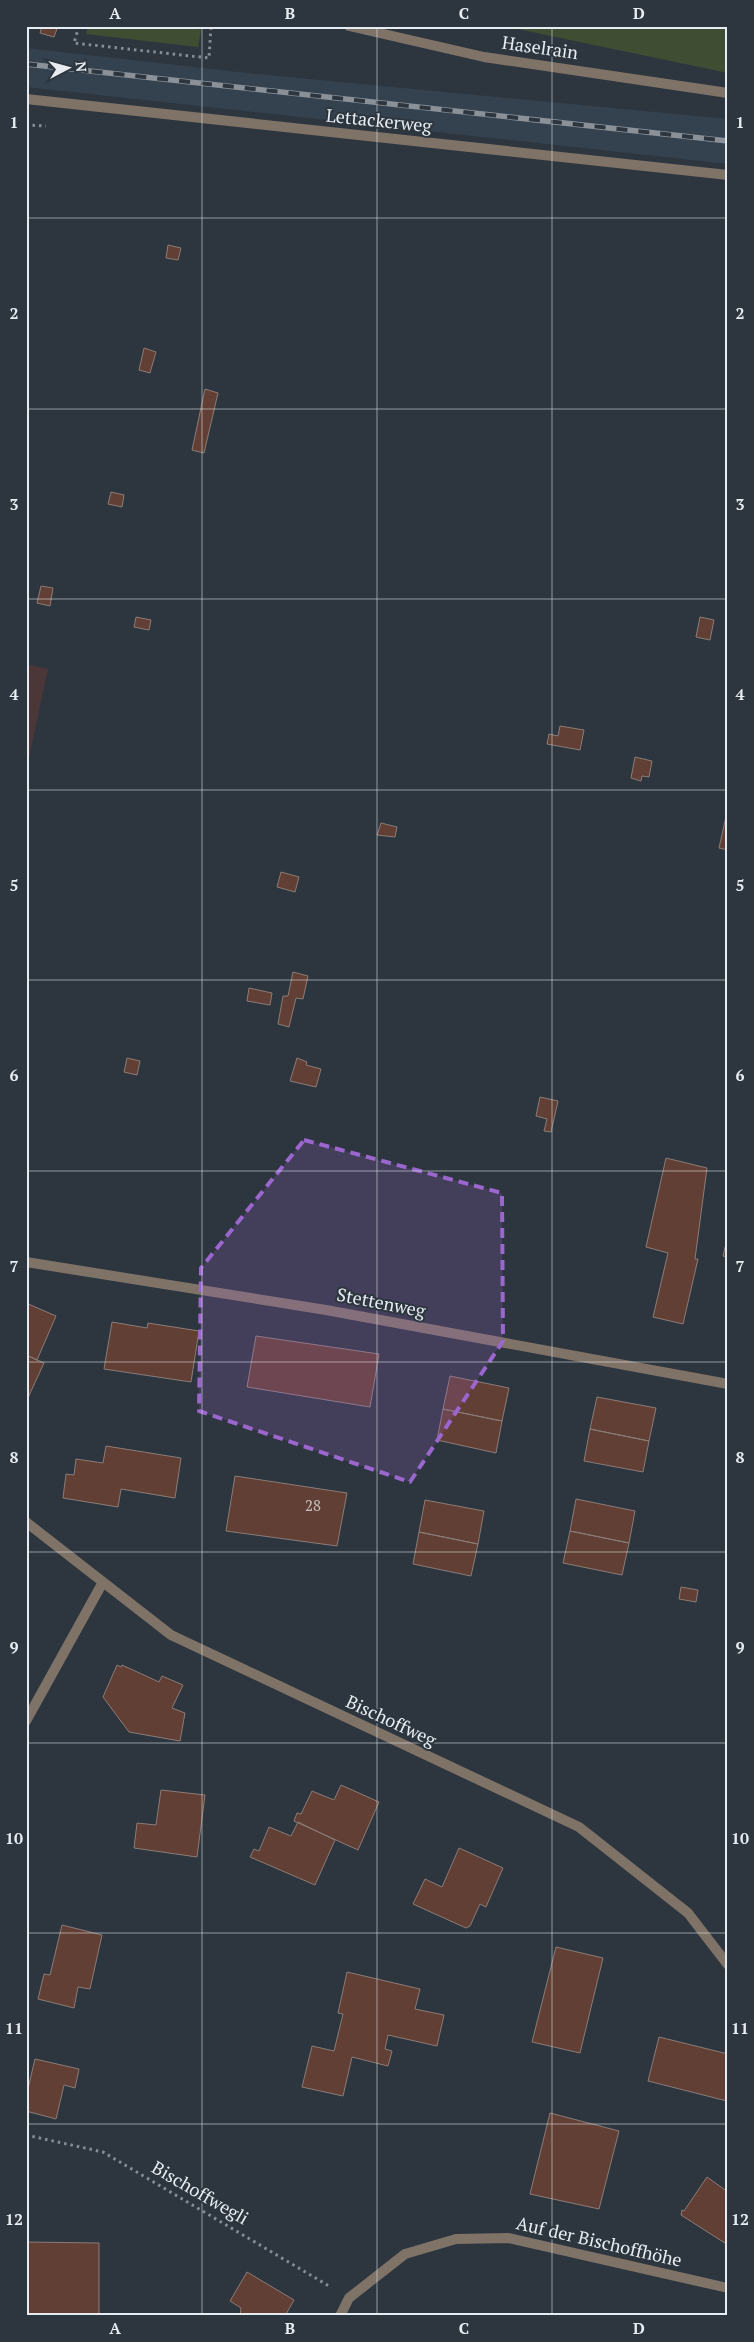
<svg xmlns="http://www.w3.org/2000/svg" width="754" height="2342" font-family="'PT Serif',serif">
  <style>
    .built { fill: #34414f }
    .education { fill: #4b3638 }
    .green { fill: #3f4e32 }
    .building { fill: #623f34; stroke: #8b7c77 }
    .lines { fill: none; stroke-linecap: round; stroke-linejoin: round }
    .path { stroke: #868d94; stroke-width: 3; stroke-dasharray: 2.5 4; stroke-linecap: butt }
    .lane { stroke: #7f7267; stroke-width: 10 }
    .street { stroke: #7f7267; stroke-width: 10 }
    .rail-casing { stroke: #8a9198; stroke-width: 5.5 }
    .rail { stroke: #2d363f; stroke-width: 4; stroke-dasharray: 11; stroke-linecap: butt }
    .marked { fill: #9b66ce; fill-opacity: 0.2; stroke: #9b66ce; stroke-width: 4; stroke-dasharray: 10 6; stroke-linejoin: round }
    .grid { fill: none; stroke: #e6ecf1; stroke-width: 1; stroke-opacity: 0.55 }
    .labels { text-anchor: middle; stroke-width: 4; stroke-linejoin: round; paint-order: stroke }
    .number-label { font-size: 15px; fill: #c5c1c2 }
    .street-label { font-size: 18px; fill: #e6ecf1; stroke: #2d363f }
    .neatline { fill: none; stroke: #e6ecf1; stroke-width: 2 }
    .grid-label { font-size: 16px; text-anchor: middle; font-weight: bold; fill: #e6ecf1 }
  </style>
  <rect width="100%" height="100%" fill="#2d363f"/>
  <path class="built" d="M26,48l231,26 471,45v45l-702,-77z"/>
  <path class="education" d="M26,664l22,5 -22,103z"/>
  <path class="green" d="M88,26h98l15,4 -3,17 -112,-13z
    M503,26h225v47z"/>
  <path class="building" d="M42,26h16l-4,11 -14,-4z
    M168,245l13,3 -3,12 -12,-2z
    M144,348l12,4 -6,21 -11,-3z
    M205,389l13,4 -14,60 -12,-3z
    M111,492l13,3 -2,12 -14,-3z
    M41,586l12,2 -3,18 -13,-3z
    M136,617l15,3 -2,10 -15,-3z
    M700,617l14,3 -4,20 -14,-3z
    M560,726l24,4 -4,20 -33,-6 2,-10 9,2z
    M635,757l17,4 -3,16 -7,-1 -1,5 -10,-3z
    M727,812h1v38l-9,-2z
    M381,823l16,4 -2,10 -18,-2z
    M281,872l18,5 -4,15 -18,-5z
    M293,972l15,4 -5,23 -7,-1 -7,29 -11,-3 5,-28h5z
    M249,988l23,5 -2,12 -23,-4z
    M127,1058l13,3 -3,14 -13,-3z
    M297,1058l10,4 -1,3 15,4 -5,18 -26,-6z
    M540,1097l18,4 -7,31 -7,-1 3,-12 -11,-3z
    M666,1158l41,10 -12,91h3l-15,65 -30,-7 15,-64 -22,-6z
    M728,1235v22l-5,-1z
    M26,1303l30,13 -19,44 -11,-5z
    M112,1322l35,6 1,-5 51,8 -8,51 -87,-13z
    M256,1336l123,18 -9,53 -123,-20z
    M26,1355l18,8 -18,39z
    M450,1376l59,12 -7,33 -59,-12z
    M597,1397l59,11 -7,33 -59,-12z
    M443,1409l59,12 -6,32 -59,-13z
    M590,1429l59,12 -6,31 -59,-11z
    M106,1446l75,12 -6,40 -54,-9 -3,18 -55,-9 3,-24 8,1 2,-16 27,4z
    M235,1476l112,17 -10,53 -111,-15z
    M576,1499l59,12 -6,32 -59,-12z
    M425,1500l59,11 -6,33 -59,-12z
    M570,1531l59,12 -7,32 -59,-12z
    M419,1532l59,12 -7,32 -58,-12z
    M681,1587l17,3 -2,12 -17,-3z
    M117,1665l4,2 1,-2 37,17 3,-6 21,9 -11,23 13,5 -5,28 -51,-9 -26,-35z
    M341,1785l38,17 -21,48 -64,-29 3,-8 4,1 11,-23 22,9z
    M161,1790l44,5 -8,62 -63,-9 3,-25 19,2z
    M298,1822l37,18 -20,45 -65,-28 4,-8 5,2 10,-24 22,9z
    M459,1848l44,20 -17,39 -6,-3 -10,22 -4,2 -53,-24 12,-25 17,8z
    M62,1925l40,10 -12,54 -12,-2 -4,21 -36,-9 6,-25 6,1z
    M556,1947l47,11 -23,95 -48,-11z
    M347,1972l73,17 -5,20 29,6 -7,31 -49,-11 -3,14 7,2 -4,15 -36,-9 -9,39 -41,-9 10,-41 22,5 9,-37 -5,-1z
    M659,2037l69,17 -1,47 -79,-20z
    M35,2059l44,10 -4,19 -11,-3 -8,34 -30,-8v-14z
    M550,2113l69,18 -20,78 -69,-15z
    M707,2177l21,15v53l-47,-30 1,-5 2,1z
    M26,2242l73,1v73h-73z
    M247,2272l47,28 -9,16h-45l1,-8 -11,-7z"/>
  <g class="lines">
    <path class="path" d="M79,26l-5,17 135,15 2,-32
      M26,125l20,1
      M26,2135l77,17 226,134"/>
    <path class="lane" d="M26,99l702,76"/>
    <path class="street" d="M349,26l135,31 244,36
      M26,1262l300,48 402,74
      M26,1522l145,113 408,192 109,86 40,52
      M26,1721l77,-139
      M340,2316l9,-18 56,-44 51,-15 53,-1 219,50"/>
    <defs>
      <path id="rail" d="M26,64l702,77"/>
    </defs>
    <use href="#rail" class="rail-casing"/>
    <use href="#rail" class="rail"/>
  </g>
  <path class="marked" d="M304,1140l198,53 1,148 -93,141 -211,-71 2,-143z"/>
  <path class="grid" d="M202,26v2290M377,26v2290M552,26v2290M26,218h702M26,409h702M26,599h702M26,790h702M26,980h702M26,1171h702M26,1362h702M26,1552h702M26,1743h702M26,1933h702M26,2124h702"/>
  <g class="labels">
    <g class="number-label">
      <text x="313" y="1511">28</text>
    </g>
    <g class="street-label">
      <text transform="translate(540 48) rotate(8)" y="6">Haselrain</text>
      <text transform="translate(379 121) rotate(6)" y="6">Lettackerweg</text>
      <text transform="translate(381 1303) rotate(11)" y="6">Stettenweg</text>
      <text transform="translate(391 1721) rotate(25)" y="6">Bischoffweg</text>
      <text transform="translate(200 2193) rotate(30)" y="6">Bischoffwegli</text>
      <text transform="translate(599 2242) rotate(13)" y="6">Auf der Bischoffhöhe</text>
    </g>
  </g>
  <rect width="754" height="2342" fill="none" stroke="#2d363f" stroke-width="55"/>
  <g transform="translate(68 68) rotate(84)" stroke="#2d363f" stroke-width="4" paint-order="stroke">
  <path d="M0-4L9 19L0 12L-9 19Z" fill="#e6ecf1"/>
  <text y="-8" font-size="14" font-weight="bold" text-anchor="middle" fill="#e6ecf1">N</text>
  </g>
  <rect x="28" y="28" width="698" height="2286" class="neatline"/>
  <g class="grid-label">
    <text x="115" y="19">A</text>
    <text x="290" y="19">B</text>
    <text x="464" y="19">C</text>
    <text x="639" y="19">D</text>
    <text x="14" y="128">1</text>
    <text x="740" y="128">1</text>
    <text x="14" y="319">2</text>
    <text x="740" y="319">2</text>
    <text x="14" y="510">3</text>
    <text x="740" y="510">3</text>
    <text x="14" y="700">4</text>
    <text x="740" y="700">4</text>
    <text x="14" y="891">5</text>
    <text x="740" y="891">5</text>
    <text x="14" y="1081">6</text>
    <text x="740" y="1081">6</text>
    <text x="14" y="1272">7</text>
    <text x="740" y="1272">7</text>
    <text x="14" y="1463">8</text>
    <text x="740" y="1463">8</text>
    <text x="14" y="1653">9</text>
    <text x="740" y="1653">9</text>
    <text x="14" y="1844">10</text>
    <text x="740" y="1844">10</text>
    <text x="14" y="2034">11</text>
    <text x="740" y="2034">11</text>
    <text x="14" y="2225">12</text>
    <text x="740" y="2225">12</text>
    <text x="115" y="2334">A</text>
    <text x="290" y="2334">B</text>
    <text x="464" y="2334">C</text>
    <text x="639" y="2334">D</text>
  </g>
</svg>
